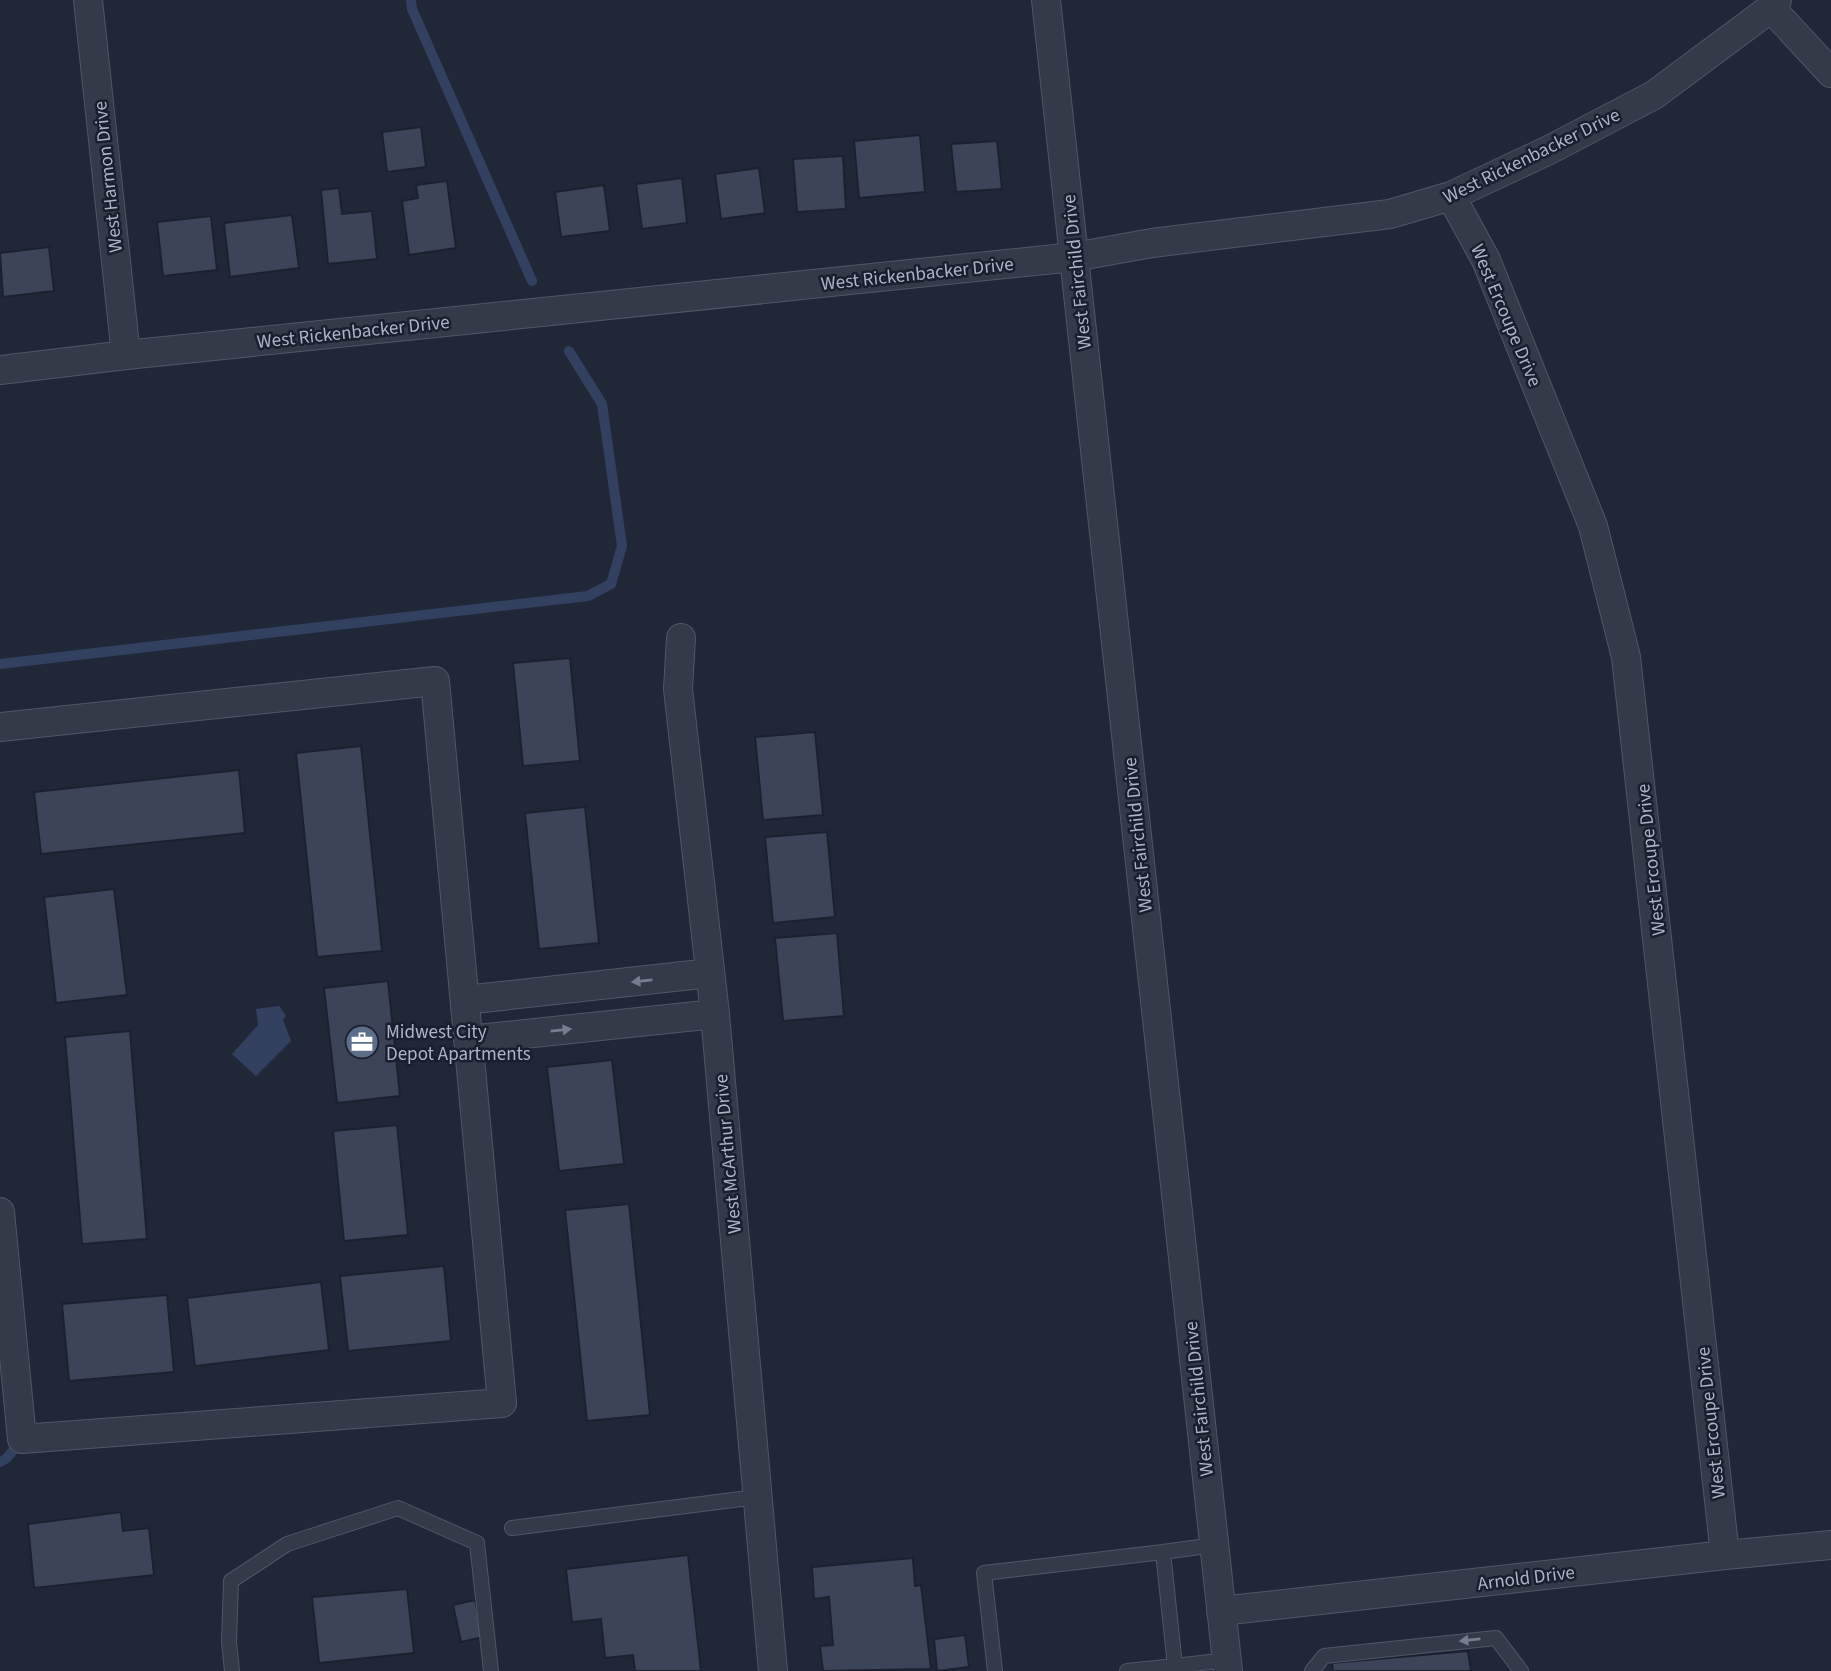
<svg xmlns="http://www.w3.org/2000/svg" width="1831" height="1671" font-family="'Source Sans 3',sans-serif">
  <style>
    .water { fill: #334160 }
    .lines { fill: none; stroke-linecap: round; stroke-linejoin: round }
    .stream { stroke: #334160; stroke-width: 10 }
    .building { fill: #3c4558; stroke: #1b212f; stroke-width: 2 }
    .service-casing { stroke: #515766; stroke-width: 16 }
    .minor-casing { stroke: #515766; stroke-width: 30 }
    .service { stroke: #333a48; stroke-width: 14 }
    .minor { stroke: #333a48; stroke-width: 28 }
    .oneway { fill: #777d8d }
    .labels { text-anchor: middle; stroke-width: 5; stroke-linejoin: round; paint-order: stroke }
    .street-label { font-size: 19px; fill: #aeb4c5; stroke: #191f2d }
    .poi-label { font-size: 19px; fill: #aeb4c5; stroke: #191f2d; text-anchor: start }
  </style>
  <rect width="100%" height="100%" fill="#202838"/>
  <path class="water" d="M279,1006l7,10 -3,4 8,21 -35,35 -24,-22 26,-29 -2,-16z"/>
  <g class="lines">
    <path class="stream" d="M411,0l1,9 120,272
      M0,664l588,-68 23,-12 11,-38 -20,-142 -33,-53
      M0,1462l7,-4 15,-19"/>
  </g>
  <path class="building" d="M421,127l5,40 -39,5 -5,-40z
    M920,135l5,57 -66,6 -5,-57z
    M997,141l5,48 -46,3 -5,-48z
    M843,156l3,53 -49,3 -4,-53z
    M759,168l6,45 -44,6 -6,-45z
    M682,178l5,45 -45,6 -6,-45z
    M447,181l9,67 -47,7 -7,-54 16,-3 -2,-13z
    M604,185l6,46 -49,6 -6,-45z
    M339,188l3,26 30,-3 5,48 -49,5 -7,-74z
    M292,215l7,53 -69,9 -6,-54z
    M211,216l6,54 -54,6 -6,-54z
    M49,247l5,44 -51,6 -3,-44z
    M570,658l10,103 -57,5 -10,-103z
    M815,732l8,83 -60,5 -8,-83z
    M361,746l21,205 -65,6 -21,-204z
    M239,770l6,63 -204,21 -7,-62z
    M585,807l14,136 -60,6 -14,-136z
    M827,832l8,85 -62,6 -8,-86z
    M114,889l13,106 -71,8 -12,-106z
    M837,933l7,83 -61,5 -8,-83z
    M388,981l12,115 -63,7 -13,-115z
    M130,1031l17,208 -65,5 -17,-207z
    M612,1060l12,104 -65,7 -12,-104z
    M397,1125l11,110 -64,6 -11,-110z
    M629,1204l21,211 -63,6 -22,-211z
    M444,1266l7,75 -103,10 -8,-75z
    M321,1282l8,68 -134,16 -8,-68z
    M167,1295l7,77 -105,9 -7,-77z
    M121,1512l2,19 26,-3 5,47 -120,13 -6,-64z
    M688,1555l13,116h-66l-2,-16 -28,3 -4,-39 -29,3 -6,-53z
    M913,1558l2,28 6,-1 10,84 -108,2 -3,-25 13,-1 -4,-48 -15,2 -2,-32z
    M407,1589l7,64 -95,10 -7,-66z
    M475,1600l8,37 -22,5 -8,-37z
    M965,1635l4,32 -32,4 -3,-32z
    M1468,1651l3,20h-138l-1,-8z"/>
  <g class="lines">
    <defs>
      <path id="service" d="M512,1528l245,-31
        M1214,1545l-51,7 12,114 52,-6
        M232,1671l-3,-29 2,-61 56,-37 111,-36 79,35 14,128
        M995,1671l-11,-98 179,-21
        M1127,1671l48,-5v5
        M1312,1671l12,-15 172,-18 25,33"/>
      <path id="minor" d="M88,0l38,355
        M1046,0l182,1671
        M1771,8l60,65
        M1451,196l35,64 107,266 33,131 99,898
        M0,370l126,-15 948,-98 78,-14 238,-29 61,-18 98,-46 105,-55 117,-87 6,-8
        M681,638l-3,51 37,325 58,657
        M0,727l435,-46 67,722 -480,36 -22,-227
        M465,1000l245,-27
        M468,1040l247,-26
        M1221,1611l504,-56 106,-10"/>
    </defs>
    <use href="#service" class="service-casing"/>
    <use href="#minor" class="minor-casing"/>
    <use href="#service" class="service"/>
    <use href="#minor" class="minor"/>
  </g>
  <defs><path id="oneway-solid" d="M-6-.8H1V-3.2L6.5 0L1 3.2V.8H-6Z" transform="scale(1.75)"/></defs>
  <g class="oneway">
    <use href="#oneway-solid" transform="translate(642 981) rotate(174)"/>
    <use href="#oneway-solid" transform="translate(561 1030) rotate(-6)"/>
    <use href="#oneway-solid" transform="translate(1470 1640) rotate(174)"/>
  </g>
  <defs>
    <symbol id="office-disc" viewBox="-11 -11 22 22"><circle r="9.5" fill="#5c6f8a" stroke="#191f2d"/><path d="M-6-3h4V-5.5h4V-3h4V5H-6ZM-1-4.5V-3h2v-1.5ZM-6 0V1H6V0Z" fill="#fff"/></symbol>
  </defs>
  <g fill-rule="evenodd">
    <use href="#office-disc" x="343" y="1023" width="38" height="38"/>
  </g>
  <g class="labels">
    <g class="street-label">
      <text transform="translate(1531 155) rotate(-26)" y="7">West Rickenbacker Drive</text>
      <text transform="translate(107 177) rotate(-96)" y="7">West Harmon Drive</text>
      <text transform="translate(1076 272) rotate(-96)" y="7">West Fairchild Drive</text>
      <text transform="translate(917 273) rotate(-6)" y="7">West Rickenbacker Drive</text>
      <text transform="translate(1507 315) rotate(67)" y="7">West Ercoupe Drive</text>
      <text transform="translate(353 331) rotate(-6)" y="7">West Rickenbacker Drive</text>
      <text transform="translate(1137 835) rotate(-96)" y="7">West Fairchild Drive</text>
      <text transform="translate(1650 860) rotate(-96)" y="7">West Ercoupe Drive</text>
      <text transform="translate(727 1154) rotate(-95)" y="7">West McArthur Drive</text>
      <text transform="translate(1198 1399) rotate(-96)" y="7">West Fairchild Drive</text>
      <text transform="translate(1710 1423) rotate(-96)" y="7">West Ercoupe Drive</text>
      <text transform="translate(1526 1577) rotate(-7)" y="7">Arnold Drive</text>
    </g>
    <g class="poi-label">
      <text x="386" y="1038">Midwest City<tspan x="386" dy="22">Depot Apartments</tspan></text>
    </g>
  </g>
</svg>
